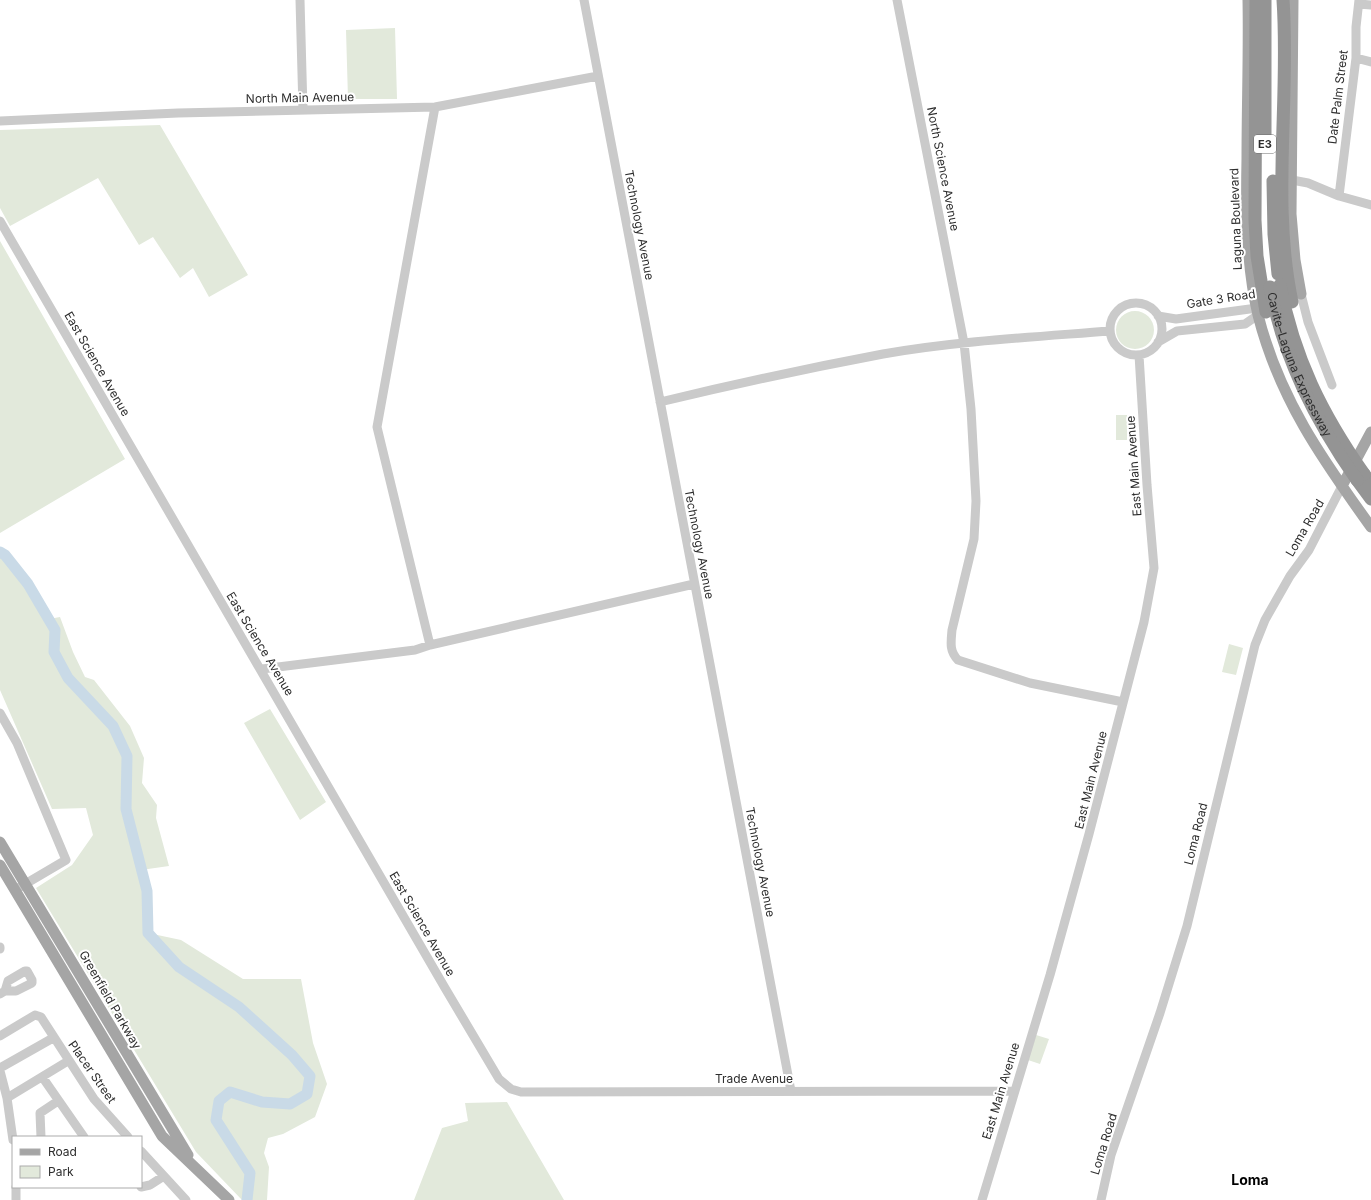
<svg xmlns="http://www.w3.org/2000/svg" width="1371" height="1200" font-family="Inter,sans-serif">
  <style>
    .green { fill: #e2e9db }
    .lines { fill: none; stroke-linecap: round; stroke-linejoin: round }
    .river { stroke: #c9dae7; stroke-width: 11 }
    .minor { stroke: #cacaca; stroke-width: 9 }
    .major { stroke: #a5a5a5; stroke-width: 11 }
    .highway { stroke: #949494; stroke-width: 13 }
    .highway-bridge { stroke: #949494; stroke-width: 13 }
    .labels { text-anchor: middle; stroke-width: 4; stroke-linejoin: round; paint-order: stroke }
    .shield { fill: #fff; stroke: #6c6c6c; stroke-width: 1 }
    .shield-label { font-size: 11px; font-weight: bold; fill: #2d2d2d }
    .street-label { font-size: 12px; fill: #2d2d2d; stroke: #fff }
    .quarter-label { font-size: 14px; font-weight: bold; fill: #000; stroke: #fff }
  </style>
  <rect width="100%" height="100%" fill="#fff"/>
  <path class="green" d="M395,28l2,71h-49l-2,-69z
    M160,125l88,150 -39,22 -16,-29 -13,10 -27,-41 -14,8 -41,-67 -88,48 -10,-18v-78z
    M0,241l125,218 -125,74z
    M1116 330a19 19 0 1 1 38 0a19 19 0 1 1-38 0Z
    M1116,415h11v25h-11z
    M0,552l5,3 23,29 21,35 11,-2 13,35 12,25 9,3 36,46 14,32 -2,25 15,22 -1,13 13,48 -28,4 6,21 1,42 33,7 62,39h58l12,64 14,41 -12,33 -32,17 -15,4 -4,15 5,14 -2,33h-25l-46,-48 -160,-264 36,-23 21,-30 -7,-27 -34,1 -52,-119z
    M1229,644l14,4 -7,27 -14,-3z
    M270,709l56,93 -26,18 -56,-97z
    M1036,1035l13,4 -9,25 -12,-4z
    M507,1102l57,98h-150l28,-72 26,-7 -3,-18z"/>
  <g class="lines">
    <path class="river" d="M0,552l5,3 23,29 27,46 -1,22 14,26 45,48 14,30 -1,53 21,82 1,42 31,34 60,40 53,48 18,21 -3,18 -17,10 -28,-2 -32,-10 -11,9 -3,19 34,53 -3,27"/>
    <path class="minor" d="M300,0l3,110
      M584,0l207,1091
      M897,0l67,343 7,66 5,92 -2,38 -22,91c-1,12 -3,21 6,30l72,23 93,19
      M1359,4l12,1
      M1356,58l15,4
      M435,107l-58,320 53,218 264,-61
      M0,121l178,-8 257,-6 163,-31
      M1292,180l16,3 31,13 32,9
      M1339,196l17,-138v-31l3,-27
      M0,221l445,767 54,91 12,10 10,3 492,-1
      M1301,294l7,28 24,63
      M1110 329a26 26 0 1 1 52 0a26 26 0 1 1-52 0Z
      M1158,316l18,3 81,-11
      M1158,342l19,-11 68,-7 13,-9
      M660,402c74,-18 149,-34 223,-48 75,-13 151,-17 227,-23
      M262,669l153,-19 15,-5
      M0,713l17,30 49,117 -51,30
      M0,947v2
      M0,994l5,-3h11l16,-8v-3l-5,-9h-2l-17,10 -3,10
      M0,1036l35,-21 6,2 53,82 34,38
      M0,1068l53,-30
      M0,1071l7,27 6,42
      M43,1078l41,59
      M7,1098l61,-37
      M41,1137l-1,-24 18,-12
      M141,1151l45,49
      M141,1187l9,-2 14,-9
      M16,1200v-13
      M982,1200l68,-225 39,-141 55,-212 10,-54 -7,-83 -8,-130
      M1101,1200l10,-45 49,-142 27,-87 68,-281 10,-25 25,-44 19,-26 33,-64"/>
    <path class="major" d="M1248,0c1,53 -1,105 -1,158 -1,52 -1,106 11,157 21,83 64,144 113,212
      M1293,0l-2,214 4,46 6,34
      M1342,486l29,-54
      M0,842l188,313
      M0,865l162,271 67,64"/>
    <path class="highway" d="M1256,0l-1,220 2,36 9,56
      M1283,0c7,100 -12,203 9,302
      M1265,144v-144
      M1273,181l1,53 4,40
      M1364,474l7,9
      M1357,480l14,19"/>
    <g class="highway-bridge">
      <path d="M1280,285c14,73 42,129 84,189"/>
      <path id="s1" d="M1270,287c14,72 45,133 87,193"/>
    </g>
  </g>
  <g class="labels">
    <rect class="shield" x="1254" y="135" width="22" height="18" rx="3"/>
    <g class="shield-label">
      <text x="1265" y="148">E3</text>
    </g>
    <g class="street-label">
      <text transform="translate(1338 97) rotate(-83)" y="4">Date Palm Street</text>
      <text transform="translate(300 98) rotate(-1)" y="4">North Main Avenue</text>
      <text transform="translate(943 169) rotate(79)" y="4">North Science Avenue</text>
      <text transform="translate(1236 219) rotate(-92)" y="4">Laguna Boulevard</text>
      <text transform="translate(639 225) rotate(79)" y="4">Technology Avenue</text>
      <text transform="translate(1221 299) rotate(-9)" y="4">Gate 3 Road</text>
      <text transform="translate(97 364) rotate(60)" y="4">East Science Avenue</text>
      <text dy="4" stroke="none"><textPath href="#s1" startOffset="83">Cavite–Laguna Expressway</textPath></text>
      <text transform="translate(1134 466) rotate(-94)" y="4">East Main Avenue</text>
      <text transform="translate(1305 528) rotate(-60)" y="4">Loma Road</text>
      <text transform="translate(699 544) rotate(79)" y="4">Technology Avenue</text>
      <text transform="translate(260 644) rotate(59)" y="4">East Science Avenue</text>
      <text transform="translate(1091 780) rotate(-76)" y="4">East Main Avenue</text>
      <text transform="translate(1196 834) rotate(-76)" y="4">Loma Road</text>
      <text transform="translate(760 862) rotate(79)" y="4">Technology Avenue</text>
      <text transform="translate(422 924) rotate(60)" y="4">East Science Avenue</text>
      <text transform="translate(110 1000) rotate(60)" y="4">Greenfield Parkway</text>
      <text transform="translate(92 1072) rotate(55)" y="4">Placer Street</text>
      <text x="754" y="1083">Trade Avenue</text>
      <text transform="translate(1001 1091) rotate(-73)" y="4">East Main Avenue</text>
      <text transform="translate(1104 1144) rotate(-73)" y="4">Loma Road</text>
    </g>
    <g class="quarter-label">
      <text x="1250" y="1185">Loma</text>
    </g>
  </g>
  <rect x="12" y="1136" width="130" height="52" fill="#ffffff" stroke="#ababab"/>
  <rect x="20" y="1149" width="20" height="6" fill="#a5a5a5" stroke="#ababab"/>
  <text x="48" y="1156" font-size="12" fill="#2d2d2d">Road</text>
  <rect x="20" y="1166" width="20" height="12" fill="#e2e9db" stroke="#ababab"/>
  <text x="48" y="1176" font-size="12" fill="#2d2d2d">Park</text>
</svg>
